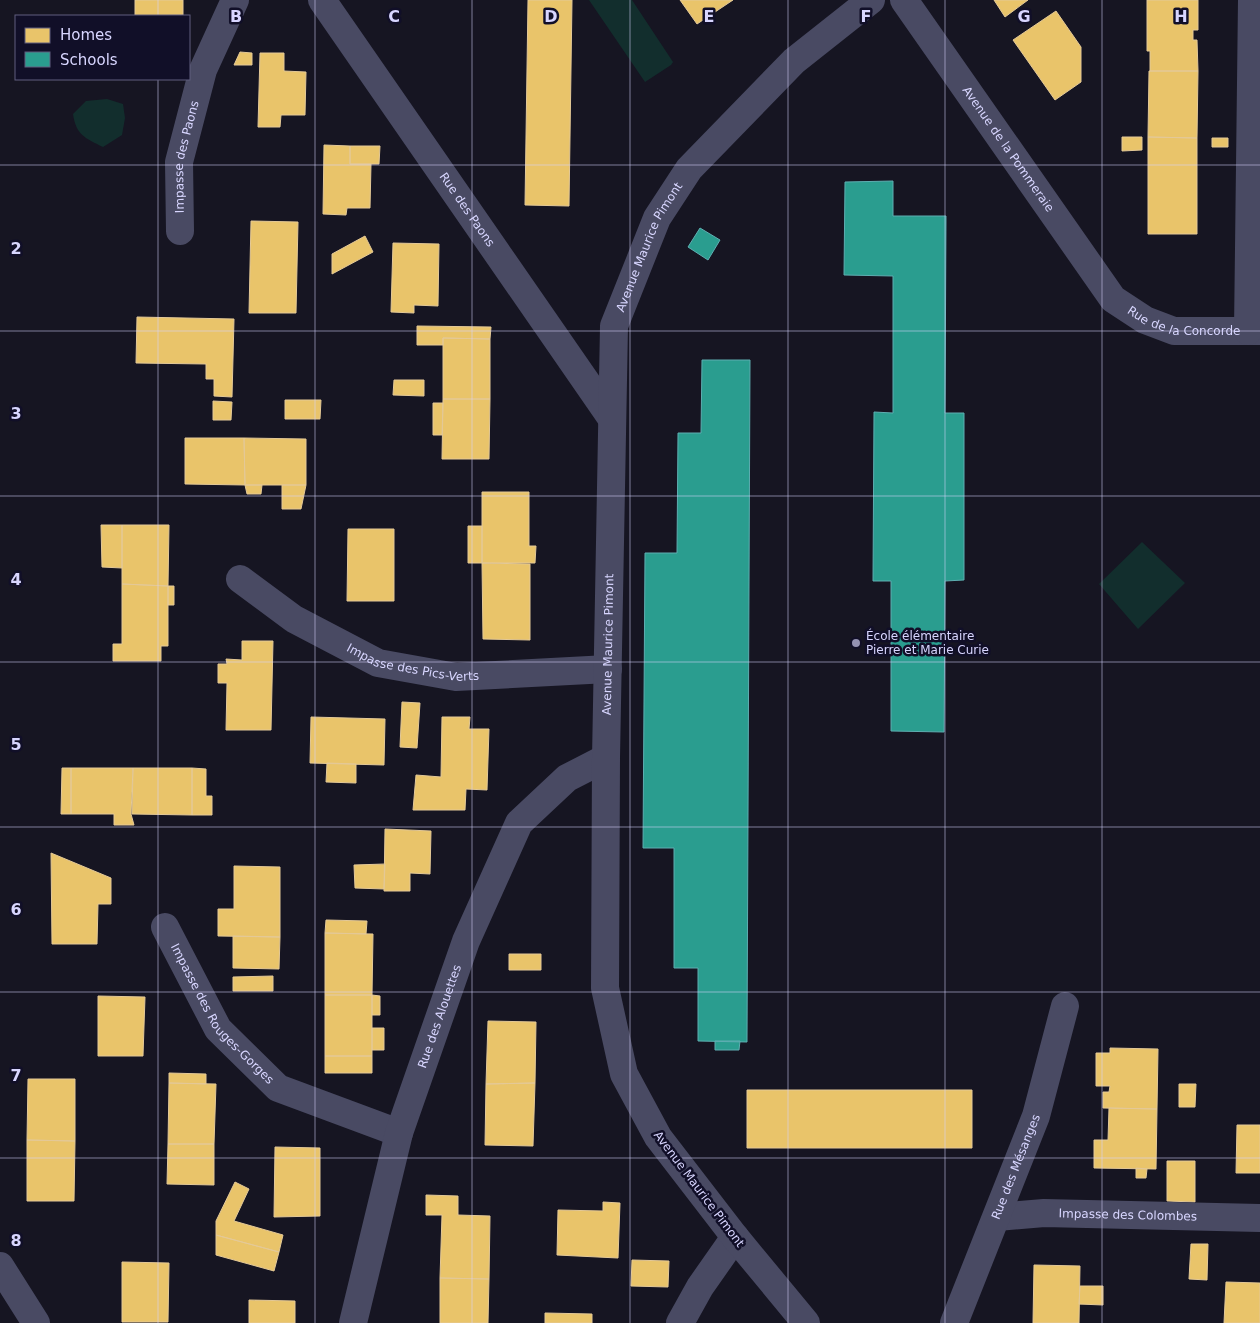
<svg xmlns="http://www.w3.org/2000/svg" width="1260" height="1323" font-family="'DejaVu Sans',sans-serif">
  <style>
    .green { fill: #122e2d }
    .homes { fill: #e9c46a; stroke: #e4c997 }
    .schools { fill: #2a9d8f; stroke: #5eaeb1 }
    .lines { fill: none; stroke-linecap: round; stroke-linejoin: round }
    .minor { stroke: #494a63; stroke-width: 28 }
    .grid { fill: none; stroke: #d8d6ff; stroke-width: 1; stroke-opacity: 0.55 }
    .poi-dot { fill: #9492b2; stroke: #110f28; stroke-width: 2 }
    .labels { text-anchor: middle; stroke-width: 5; stroke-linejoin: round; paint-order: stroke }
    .street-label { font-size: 12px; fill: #d8d6ff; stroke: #110f28 }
    .poi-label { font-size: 12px; fill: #d8d6ff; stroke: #110f28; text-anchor: start }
    .grid-label { font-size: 16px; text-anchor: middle; font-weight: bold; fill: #d8d6ff; stroke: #110f28; stroke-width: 5; stroke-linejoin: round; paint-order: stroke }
  </style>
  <rect width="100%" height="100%" fill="#161522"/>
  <path class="green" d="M589,0h43l41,62 -2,3 -26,17z
    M107,99l16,5 2,14 -3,17 -19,12c-18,-9 -27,-12 -30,-33l13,-13z
    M1142,542l43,41 -47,46 -39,-45z"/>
  <path class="homes" d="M135,0h48v15l-48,1z
    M528,0h44l-3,206 -44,-1z
    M680,0h53l-36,24z
    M994,0h34l-23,17z
    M1147,0h51v30h-5v10h4l1,31h-48v-20h-3z
    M1056,11l25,36v35l-26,18 -42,-60z
    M240,52l12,1v12h-18z
    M260,53h24v18l22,1 -1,43h-24l-1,12h-22z
    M1149,71h49l-1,67 -49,-1z
    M1122,137h20v13l-20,1z
    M1148,137l49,1v96h-49z
    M1212,138h16v9h-16z
    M324,145l26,1v18h21l-1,44h-23l-1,7 -23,-1z
    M350,146h30l-1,18h-29z
    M251,221l47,1 -2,91h-47z
    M365,236l8,16 -41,22v-20z
    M393,243l46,1 -1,62 -24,-1v8l-23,-1z
    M137,317l97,2 -2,78 -18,-1v-17h-8v-15l-70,-1z
    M417,326l74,1 -1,12 -47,-1v7h-26z
    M443,338l47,1v60h-47z
    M394,380h30v16l-31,-1z
    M443,399h47l-1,60h-47z
    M285,400h36l-1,19h-35z
    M213,401l19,1 -1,18h-18z
    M433,403h10l-1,32h-9z
    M185,438h59l1,47 -60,-1z
    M244,438l62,1v46h-61z
    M245,485h17l-1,9h-14z
    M282,485h24l-5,24h-19z
    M482,492h47v54h7l-1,17h-53z
    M101,525h21v43l-20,-1z
    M122,525h47l-1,61 -46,-2z
    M468,526h14v37h-14z
    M348,529h46v72h-47z
    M482,563l48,1v76l-47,-1z
    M122,584l46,2v60h-7v15h-48v-17h9z
    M168,586h6v19h-6z
    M242,641h31l-2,89h-45l1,-47h-9v-19h9l-1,-5 16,1z
    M402,702l18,1 -3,45 -17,-1z
    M311,717l74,2 -1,46 -74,-2z
    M442,717h28l-1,12h20l-2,61 -21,-1 -1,21h-52l3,-35 25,2z
    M327,763l29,1v19l-30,-1z
    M62,768h9v46h-10z
    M71,768h62l-2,46 3,11h-20v-11h-43z
    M133,768h59v47l-60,-1z
    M192,768l14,1v27h6v19h-20z
    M385,829l46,2 -1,43 -20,-1v18h-26z
    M51,853l60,25v26h-13l-1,40h-45z
    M385,864l-1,25 -29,-1 -1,-23z
    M234,866l46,1v70l-62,-1v-27h16z
    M326,920l41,1 -1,13 -41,-1z
    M325,933l48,1 -1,61h-47z
    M233,936l47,1 -1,32 -46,-1z
    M509,954h32v16h-32z
    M273,976v15h-40v-14z
    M325,995h47v61h-47z
    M372,995l8,1v19h-8z
    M98,996l47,1 -2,59h-45z
    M488,1021l48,1 -1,61 -49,1z
    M372,1028h12v22h-12z
    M1110,1048l48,1 -1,60 -54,-1v-16h6l1,-6h-14v-33h14z
    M325,1056h47v17h-47z
    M169,1073l37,1v10l-37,-1z
    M28,1079h47v62l-48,-1z
    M169,1083l47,1 -2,60h-46z
    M535,1083l-2,63 -48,-1 1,-61z
    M1179,1084h17l-1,23h-16z
    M747,1090h225v58h-225z
    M1109,1108l48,1 -1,60 -62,-1v-28h14z
    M1237,1125h23v48h-24z
    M27,1140l48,1 -1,60h-47z
    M168,1144h46v41l-47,-1z
    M275,1147l45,1v68l-46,1z
    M1167,1161h28v41l-28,-1z
    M1136,1168l11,1 -1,9h-10z
    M235,1182l14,7 -15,32 49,14 -4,17 -63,-17v-14z
    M426,1195l32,1v19l32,1 -1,63 -49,-1 2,-63h-16z
    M603,1202l17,1 -2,55 -61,-3 1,-45 45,1z
    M216,1235l63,17 -5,19 -58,-16z
    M1191,1244h17l-1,36 -18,-1z
    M632,1260l37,1 -1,26 -37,-1z
    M122,1262l47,1 -1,59h-46z
    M1034,1265l46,1 -1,57h-46z
    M440,1278l49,1 -1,44h-48z
    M1226,1282l34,1v40h-36z
    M1080,1286h23v19l-24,-1z
    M249,1300l46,1v22h-46z
    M545,1313l47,1v9h-47z"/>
  <path class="schools" d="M893,181v35h53l-1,197h19v167l-19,1 -1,151 -53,-1v-150h-18l1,-169 19,1v-137l-49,-1 1,-93z
    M700,228l20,12 -12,20 -20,-13z
    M702,360h48l-3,682 -49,-1v-73h-24v-120h-31l2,-295h32l1,-120h23z
    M715,1041h25l-1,9h-24z"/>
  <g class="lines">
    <g class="minor">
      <path id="s1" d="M322,0l290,419"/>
      <path id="s2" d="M904,0l209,299 32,21 29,11h86"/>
      <path id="s3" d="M180,231l-1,-69 24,-92 32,-70"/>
      <path d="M1248,331l4,-331"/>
      <path id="s4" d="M240,579l54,40 84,44 78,14 152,-8"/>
      <path id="s5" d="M165,927l53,102 60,59 121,45"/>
      <path id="s6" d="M997,1217l47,-4 216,5"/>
      <path d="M0,1266l36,57"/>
      <path id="s7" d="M353,1323l46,-190 67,-192 53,-118 48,-45 39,-20"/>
      <path d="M680,1323l20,-36 35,-50"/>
      <path id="s8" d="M806,1323l-71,-86 -77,-100 -34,-63 -19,-86 1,-230 8,-432 43,-108 32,-49 105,-108 77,-61"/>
      <path id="s9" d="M954,1323l82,-207 29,-110"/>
    </g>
  </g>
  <path class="grid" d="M158,0v16M315,0v1323M472,0v1323M630,0v1323M788,0v1323M945,0v1323M1102,0v1323M158,79v1244M0,165h1260M0,331h1260M0,496h1260M0,662h1260M0,827h1260M0,992h1260M0,1158h1260"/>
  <circle class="poi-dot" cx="856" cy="643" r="5"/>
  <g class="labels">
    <g class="street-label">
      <text dy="4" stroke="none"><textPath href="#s2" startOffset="182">Avenue de la Pommeraie</textPath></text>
      <text dy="4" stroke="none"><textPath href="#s3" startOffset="75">Impasse des Paons</textPath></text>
      <text dy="4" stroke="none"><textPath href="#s1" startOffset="255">Rue des Paons</textPath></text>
      <text dy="4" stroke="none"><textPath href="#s8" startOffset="1146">Avenue Maurice Pimont</textPath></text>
      <text dy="4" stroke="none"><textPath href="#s2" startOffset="442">Rue de la Concorde</textPath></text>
      <text dy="4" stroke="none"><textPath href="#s8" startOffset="741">Avenue Maurice Pimont</textPath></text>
      <text dy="4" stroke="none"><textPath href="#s4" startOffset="196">Impasse des Pics-Verts</textPath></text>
      <text dy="4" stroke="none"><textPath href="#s5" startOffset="105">Impasse des Rouges-Gorges</textPath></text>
      <text dy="4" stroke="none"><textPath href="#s7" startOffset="319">Rue des Alouettes</textPath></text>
      <text dy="4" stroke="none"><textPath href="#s9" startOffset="168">Rue des Mésanges</textPath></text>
      <text transform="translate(699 1189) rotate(53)" y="4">Avenue Maurice Pimont</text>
      <text dy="4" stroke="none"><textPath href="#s6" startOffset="131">Impasse des Colombes</textPath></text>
    </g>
    <g class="poi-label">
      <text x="866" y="640">École élémentaire<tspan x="866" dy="14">Pierre et Marie Curie</tspan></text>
    </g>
  </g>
  <g class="grid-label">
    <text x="236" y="22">B</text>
    <text x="394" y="22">C</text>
    <text x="551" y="22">D</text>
    <text x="709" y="22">E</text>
    <text x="866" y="22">F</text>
    <text x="1024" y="22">G</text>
    <text x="1181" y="22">H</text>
    <text x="16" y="254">2</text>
    <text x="16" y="419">3</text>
    <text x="16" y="585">4</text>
    <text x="16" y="750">5</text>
    <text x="16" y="915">6</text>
    <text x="16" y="1081">7</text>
    <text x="16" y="1246">8</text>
  </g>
  <rect x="15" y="15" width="175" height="65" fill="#110f28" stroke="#615f7e"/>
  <rect x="25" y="28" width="25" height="15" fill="#e9c46a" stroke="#615f7e"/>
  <text x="60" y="40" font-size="15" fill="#d8d6ff">Homes</text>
  <rect x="25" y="52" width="25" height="15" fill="#2a9d8f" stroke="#615f7e"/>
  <text x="60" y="65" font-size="15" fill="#d8d6ff">Schools</text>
</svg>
